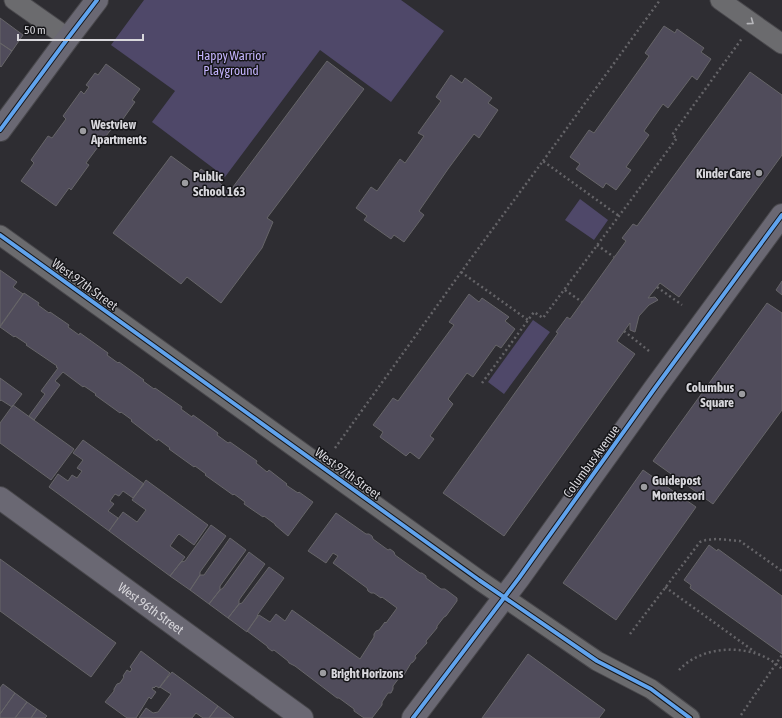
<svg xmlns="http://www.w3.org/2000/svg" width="782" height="718" font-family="'Asap Condensed',sans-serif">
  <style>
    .green { fill: #4f4869 }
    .building { fill: #504c5b; stroke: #666568 }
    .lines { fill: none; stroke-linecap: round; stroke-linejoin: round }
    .minor-casing { stroke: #49484c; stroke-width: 21 }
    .major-casing { stroke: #49484c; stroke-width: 24 }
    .path { stroke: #656468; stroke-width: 2.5; stroke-dasharray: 2 3; stroke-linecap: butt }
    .minor { stroke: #6b6b6e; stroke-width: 19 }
    .major { stroke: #6a6873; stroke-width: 22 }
    .cycleway-casing { stroke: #151518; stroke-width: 6 }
    .cycleway { stroke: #60a3ed; stroke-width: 4 }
    .oneway { stroke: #b7b7bb }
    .poi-dot { fill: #9c9ca0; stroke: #151518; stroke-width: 1.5 }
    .labels { text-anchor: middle; stroke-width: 3; stroke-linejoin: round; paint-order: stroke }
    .park-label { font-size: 13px; fill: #c3b3fc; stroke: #151518 }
    .poi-label { font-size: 13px; font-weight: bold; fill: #d8d7dc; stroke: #151518; text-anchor: start }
    .street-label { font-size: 13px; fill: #d8d7dc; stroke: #151518 }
  </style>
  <rect width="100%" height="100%" fill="#2e2d32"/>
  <path class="green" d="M144,0h257l43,31 -53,71 -71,-52 -95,127 -73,-55 23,-31 -64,-46z
    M580,199l28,21 -14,20 -29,-20z
    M533,320l17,12 -46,62 -16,-12z"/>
  <path class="building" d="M0,18l23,17 -11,16 -12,-8z
    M664,26l11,7 2,-4 27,19 -3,4 10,7 -14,21 -5,-4 -24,32 -5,-4 -19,27 5,4 -23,32 5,3 -15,20 -10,-7 -3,5 -27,-19 4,-5 -10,-7 19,-27 5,3 55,-77 -4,-3z
    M0,43l12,8 -11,16 -1,-1z
    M327,61l37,28 -97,129 6,4 -11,26 -41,55 -34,-26 -6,7 -68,-51 58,-77 26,19 4,-6 29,22z
    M106,64l34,25 -8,11 3,2 -17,24 -3,-2 -29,39 3,2 -18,25 -2,-2 -13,18 -35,-25 13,-18 -3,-3 17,-24 4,2 14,-19 -3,-3 18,-25 3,3 5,-7 -3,-2 9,-12 3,2z
    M750,72l32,23v60l-103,142 -19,-14 -12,15 7,-1 3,3 -9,5 -10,11 -4,16 -5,-2v-7l-13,18 18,13 -131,182 -61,-43 115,-160 -2,-1 11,-15 3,2 56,-78 -4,-3 11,-14 4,2z
    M451,75l11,8 3,-5 27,20 -4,5 10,7 -19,28 -5,-4 -26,35 -29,42 5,4 -20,27 -10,-7 -3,4 -27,-19 3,-4 -11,-8 15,-21 6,4 23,-32 5,4 19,-27 -6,-3 23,-32 -5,-4z
    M0,270l17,12 -4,5 10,7 -23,32z
    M782,281v14l-6,-5z
    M24,293l15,10 -1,2 11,8 1,-1 19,13 -1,2 11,8 1,-2 28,20 -1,2 11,8 1,-1 25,18 -1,1 11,8 1,-1 27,19 -1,2 11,8 1,-2 25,18 -1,2 11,8 2,-1 27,19 -1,2 11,9 2,-2 18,14 -1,1 12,8 1,-1 14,10 -25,34 -13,-11v-1l-11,-8 -1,1 -19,-13 1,-2 -11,-8 -1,1 -28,-20 1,-1 -11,-8 -1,1 -25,-18 1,-1 -12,-9 -1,2 -26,-20 1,-1 -11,-8 -1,1 -25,-18 1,-1 -12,-8 -1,1 -20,-15 -8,9 5,4 -26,35 -5,-4 16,-22 -4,-3 17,-23 -2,-1 1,-1 -31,-21 1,-1 -12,-8 -1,1 -14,-10z
    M469,294l10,8 3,-4 27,19 -4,4 10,8 -14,19 -5,-3 -23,32 -6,-4 -19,26 5,5 -23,32 4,3 -15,20 -9,-7 -4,4 -26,-19 3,-5 -10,-7 20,-27 5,3 56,-76 -5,-3z
    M767,303l15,10v97l-69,94 -60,-43z
    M0,378l22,16 -10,13 -11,-7 -1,1z
    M13,405l61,44 -23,31 -51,-37v-20z
    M83,440l61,44 -11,14 -10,-7 -4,5 -4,-2 -5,7 4,3 -6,7 10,7 -9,13 -60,-44 9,-13 10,7 4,-6 5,3 5,-7 -5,-3 6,-8 -10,-7z
    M643,470l53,37 -80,113 -53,-37z
    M146,480l62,45 -14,20 -15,-11 -2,2 -7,10 15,11 -15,19 -61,-45 14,-19 14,10 9,-12 -14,-10z
    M336,513l30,21h3l3,2 1,3 15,11 2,-1 4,3 1,3 25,18h2l4,3v2l15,11h4l12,9v3l-11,15 -2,1 -7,9v2l-11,13 1,2 -12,13 1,2 -3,4 -2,1 -9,15h-3l-6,8v3l-2,4h-3l-6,9v3l-10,13h-8l-10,-7v-2l-15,-11h-2l-42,-32 -6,-3 -1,-2 -14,-11 -2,1 -4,-3 -1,-2 -20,-15 12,-16 11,7 6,-8 9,7 7,-11 68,49 14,-22v-3l2,-3 3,-1 6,-8 1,1 11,-15 -15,-11 -1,1 -7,-5h-3l-3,-2 -1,-3 -34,-25 5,-7 -5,-3 -7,10 -18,-12z
    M211,525l15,11 -26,36v3l-10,15 -20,-14 11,-14 4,-1z
    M230,538l16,12 -26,36v4l-11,14 -19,-14 10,-15h4z
    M709,545l8,6 1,-2 64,47v58l-92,-66 1,-3 -7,-5z
    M249,552l16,12 -26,36v4l-11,14 -19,-14 11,-14 3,-2z
    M0,559l116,84 -25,34 -91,-66z
    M269,567l15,11 -26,36 -1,3 -10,15 -19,-14 11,-14 3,-1z
    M141,651l29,22 -11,15 -3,-2 -2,2 -1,-1 -1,2 4,3 -5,7 -2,-2 -13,21h-9l-22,-16 9,-11v-2l3,-5 3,-1 4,-6 -1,-1 4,-6 3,2 2,-3 -2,-2z
    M528,654l77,56 -6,8h-117z
    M172,672l46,34 -9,12h-6l-7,-5 -4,5h-53l7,-10 7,5 5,-1 13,-18 -11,-7z
    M3,684l12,9 -15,21v-26z
    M15,693l12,9 -12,16h-15v-4z
    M27,702l10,7 -6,9h-16z
    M218,706l16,12h-25z
    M37,709l10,7 -2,2h-14z"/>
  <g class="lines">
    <defs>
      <path id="minor" d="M14,0l54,38
        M720,0l62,44
        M0,235l479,345 118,81 54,28 39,29"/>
      <g id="major">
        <path d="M0,130l68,-92 29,-38"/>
        <path id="s1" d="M0,498l302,220"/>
        <path d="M413,718l106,-140 136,-190 127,-173"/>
      </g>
    </defs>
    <use href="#minor" class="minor-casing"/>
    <use href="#major" class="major-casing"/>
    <path class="path" d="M543,161l117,-161
      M597,245l17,12
      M461,272l67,48
      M657,287l25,18
      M565,290l17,12
      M624,331l25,20
      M482,383l52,-71 9,6 134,-180 -5,-3 71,-98
      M335,448l137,-191 71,-96 76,55
      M665,587l90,65
      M630,634l70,-92 6,-2 11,-1 23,2 42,30
      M679,670c25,-27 77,-27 103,-1
      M741,715l41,-60"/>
    <use href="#minor" class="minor"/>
    <use href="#major" class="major"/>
    <defs>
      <path id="cycleway" d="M0,130l68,-92 29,-38
        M0,235l479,345 118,81 54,28 39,29
        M413,718l106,-140 136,-190 127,-173"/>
    </defs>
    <use href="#cycleway" class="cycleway-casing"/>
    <use href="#cycleway" class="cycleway"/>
  </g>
  <defs><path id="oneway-chevron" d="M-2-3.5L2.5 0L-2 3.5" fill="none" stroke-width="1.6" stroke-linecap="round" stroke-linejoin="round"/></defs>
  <use class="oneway" href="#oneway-chevron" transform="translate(751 22) rotate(36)"/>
  <g class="poi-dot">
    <circle cx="83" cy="131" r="4"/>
    <circle cx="759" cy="173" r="4"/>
    <circle cx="185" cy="183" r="4"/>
    <circle cx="742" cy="394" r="4"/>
    <circle cx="644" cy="487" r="4"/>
    <circle cx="323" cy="673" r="4"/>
  </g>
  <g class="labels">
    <g class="park-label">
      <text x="231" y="60">Happy Warrior<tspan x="231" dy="15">Playground</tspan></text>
    </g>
    <g class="poi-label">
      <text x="91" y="129">Westview<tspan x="91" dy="15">Apartments</tspan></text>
      <text x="751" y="178" text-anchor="end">Kinder Care</text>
      <text x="193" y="181">Public<tspan x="193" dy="15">School 163</tspan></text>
      <text x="734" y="392" text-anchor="end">Columbus<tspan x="734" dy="15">Square</tspan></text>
      <text x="652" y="485">Guidepost<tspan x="652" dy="15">Montessori</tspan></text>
      <text x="331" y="678">Bright Horizons</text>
    </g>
    <g class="street-label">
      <text transform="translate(85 284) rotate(36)" y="5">West 97th Street</text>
      <text transform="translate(591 461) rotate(-54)" y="5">Columbus Avenue</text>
      <text transform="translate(348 473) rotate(36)" y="5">West 97th Street</text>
      <text dy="5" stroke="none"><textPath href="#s1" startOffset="187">West 96th Street</textPath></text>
    </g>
  </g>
  <path d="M18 34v6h125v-6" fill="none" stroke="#d8d7dc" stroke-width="2"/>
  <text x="24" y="34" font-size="12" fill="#d8d7dc" stroke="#151518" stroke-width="3" paint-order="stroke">50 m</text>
</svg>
